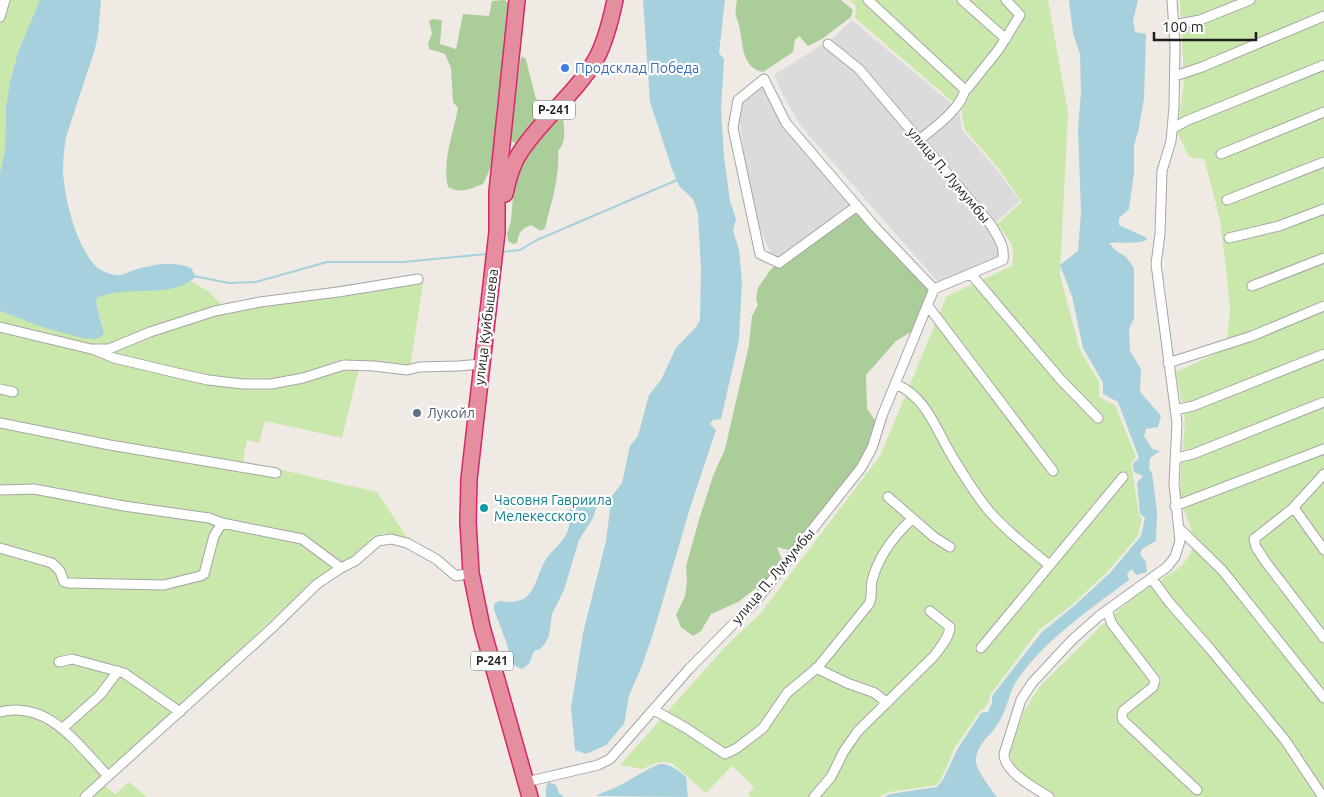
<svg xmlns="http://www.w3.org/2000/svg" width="1324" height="797" font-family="Ubuntu,sans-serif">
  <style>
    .residential { fill: #dcdbdb }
    .grass { fill: #cae8ab }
    .forest { fill: #aacd9a }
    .water { fill: #a6d0db }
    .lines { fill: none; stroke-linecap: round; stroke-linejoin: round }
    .stream { stroke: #a6d0db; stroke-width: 2 }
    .street-casing { stroke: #a5a5a5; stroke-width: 11 }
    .highway-casing { stroke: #d62966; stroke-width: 18 }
    .street { stroke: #fff; stroke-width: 9 }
    .highway { stroke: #e48e9f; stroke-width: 15 }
    .shop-dot { fill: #3f7fe0; stroke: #fff; stroke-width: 2 }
    .service-dot { fill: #5c6f8a; stroke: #fff; stroke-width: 2 }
    .culture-dot { fill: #0f9aa8; stroke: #fff; stroke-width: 2 }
    .labels { text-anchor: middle; stroke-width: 4.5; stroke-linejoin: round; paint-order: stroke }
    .shield { fill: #fff; stroke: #626262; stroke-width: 1 }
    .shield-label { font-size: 12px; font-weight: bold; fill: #1e1e1e }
    .shop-label { font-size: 14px; fill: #366cbe; stroke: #fff; text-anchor: start }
    .street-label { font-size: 14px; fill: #1e1e1e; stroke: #fff }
    .service-label { font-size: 14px; fill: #4e5e75; stroke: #fff; text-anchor: start }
    .culture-label { font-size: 14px; fill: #0d838f; stroke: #fff; text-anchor: start }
  </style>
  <rect width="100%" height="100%" fill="#efebe4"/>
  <path class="residential" d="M852,20l107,90 3,20 32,36 26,35 -24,21 -133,-157 -32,-25z
    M823,44l34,27 131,157 11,16 2,14 -62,25 -139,-158 -17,-30 -9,-20z
    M764,87l18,38 69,82 -77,53 -15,-33 -9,-37 -7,-38 -5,-48z"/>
  <path class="grass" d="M0,0h40l-22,52 -8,30 -4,25 -1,43 -5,23z
    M849,0h199l20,112 -8,163 20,75 19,32v15l16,8 21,52 -5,6 8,52 3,4 -4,17 -30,35 -36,34 -33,25 -49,65c-1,8 -3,12 -10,16l-25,36 -13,30 -5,8 -47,7 -11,5h-128l-3,-3 6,-7 -22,-21 -26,27 -34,-30 -9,-1 -8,1 -12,6 -23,-4 105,-118 35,-33 120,-158 67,-160 65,-30c4,-22 -2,-25 -15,-42l25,-22 -26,-37 -31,-35 -4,-21 -106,-91 1,-12z
    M1180,0h144v797h-271l-29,-17 -12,-17 -2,-11 14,-41 16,-25 64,-63 31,-27 44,-28 10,-11 6,-17 -15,-40 1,-35 4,-43 -9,-50 50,-23 4,-40 -4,-41 -6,-47 -8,-33 -8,-29 -15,-2 -12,-25 7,-51z
    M424,278l-15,95 -50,-4 -17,69 -77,-17 -6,22 -12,-3 -4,21 134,31 31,47 -24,-6 -11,4 -24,24 -18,7 -19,14 -213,199 16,13 14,-12 18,15h-147v-486l42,16 13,3 48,-4 -7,-23 1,-5 21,-7 47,-2 26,-8 18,11 13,13 130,-21z"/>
  <path class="forest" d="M504,0l8,4 -4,15 -12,93 2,18 -7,37 -8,17c-13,5 -23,10 -35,3 -6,-27 5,-52 10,-79l-5,-6 -2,-34 -6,-14 -16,-5 -1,-5 4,-11 -3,-12 3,-2 10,1 -2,24 16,5 7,-35 26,2 3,-15z
    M737,0h104l12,10 -2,7 -29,22 -14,7 -9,-10 -4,4 -2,12 -30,20c-20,-4 -20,-25 -23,-41 0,-5 -3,-10 -4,-15 -1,-5 0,-11 1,-16z
    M521,57h3l2,3 10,39 8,3 3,5 -16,18 -13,18c-5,0 -6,-1 -9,-6z
    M559,112l4,1c0,15 5,26 -5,38 2,27 -7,52 -13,77l-4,3 -10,-6c-10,4 -12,7 -14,18l-4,1 -5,-3 -1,-7 4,-13 2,-25 5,-25 11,-23 19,-17 2,-9z
    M855,209l72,77 2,10 -13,33 -20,12 -30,34 1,34 10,14 -17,44 -68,84 -15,-4 6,16 -18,21 -10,5 -17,13 -27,12 -10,17 -8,5 -12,-9 -5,-12 9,-19 2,-14 -1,-16 13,-46 14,-44 12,-27 24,-104 3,-29 6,-11 -2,-6 2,-11 13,-19z"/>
  <path class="water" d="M40,0h61l-3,35 -3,14 -29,88c-2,12 -3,23 -3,35 2,28 12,69 30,91 5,7 15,11 23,12 5,1 11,-2 15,-4 21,-6 39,-11 60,-3l5,9c-25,23 -69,7 -99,21l-1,5 8,30 -3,4 -5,2 -14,-1 -40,-11 -42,-16v-138l5,-23 1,-43 4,-25 8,-30z
    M643,0h82l-6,53 5,6 -3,50 3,48 6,44 6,18 -3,11 6,20 3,32 -3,58 -18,79 -8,1 -3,4 6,6 -26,78 -37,126 -10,29 -14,33 -5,28 -18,21 -20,9 -11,-4 -4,-42 12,-75 23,-92 5,-40h-10l-4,5 -4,12 -14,22 -15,50 -12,24 -3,22 -5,9 -4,4 -6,2 -5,13 -7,5 -7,-3 -5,-8 -3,-14 -13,-34v-6l5,-3c9,1 18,2 26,-3 11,-8 13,-26 20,-37 7,-12 21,-20 24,-34 2,-9 -3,-19 5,-25 7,-6 30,-7 38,-6l10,-13 8,-37 8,-10 11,-41 12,-15 15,-32 20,-21 4,-7 1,-52 -3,-54 -5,-15 -14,-13 -7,-17 -22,-67z
    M1069,0h69l-5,21 2,11 11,2 -2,65 -6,33 -4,13v28l-5,36 -10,9v7l26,12 2,3c-13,5 -25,1 -38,3l6,7 11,7 8,11v50l-5,11 1,22 11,18 -1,23 21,24 -3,11 -12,2 -2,7 8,13 8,2 -10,7 -1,11 3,4 5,39 -1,29 -14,8 -2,5 6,8 1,10 -11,3 -4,-6 -5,4 2,7c-40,30 -83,59 -112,100 -8,13 -10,29 -18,42 -7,13 -23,22 -23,39 0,9 15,28 21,36h-113l6,-3 47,-7 7,-9 13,-28 24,-37 7,-1 4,-9v-7l50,-64 32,-26 36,-33 31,-37 4,-18 -5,-4 -3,-31 6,-7 -9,-4 -1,-8 6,-6 -21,-56 -15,-8v-11l-20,-35 -11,-52 -12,-31 18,-14 3,-39 -3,-83 3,-37 -1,-38 -7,-21z
    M660,764c11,0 18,6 26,13l2,20 -92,-1c6,-4 12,-5 18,-8 16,-7 29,-18 46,-24z
    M548,782l8,3 3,8 5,4h-18v-9z"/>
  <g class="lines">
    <path class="stream" d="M502,252l18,-2 17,-10 140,-60
      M194,276l35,7 27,-1 71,-20h76l84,-8"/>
    <defs>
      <path id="street" d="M868,0l95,88 4,1 32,-40 21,-34 -14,-15
        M962,0l44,39
        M0,17l5,-17
        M1174,25l26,-5 50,-20
        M828,44l31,25 132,156c7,12 14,21 12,35l-69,29
        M1175,76l27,-9 122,-51
        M1172,129l14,-8 138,-56
        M919,140c15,-12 43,-32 46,-51
        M1221,154l103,-42
        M1227,200l97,-38
        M1229,238l50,-12 45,-17
        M971,274l90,106 37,38
        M1252,286l72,-28
        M928,306l125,165
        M0,327l91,22h18l41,-17 65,-21 45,-9 78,-10 80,-13
        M95,350l19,8 63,15 31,7 35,4h28l32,-6 41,-13 30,1 33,4 12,-3 39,-1 24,-2
        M1168,363l84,-27 72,-30
        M895,384c29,11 40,42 54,67 12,20 25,42 40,60 18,21 40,37 60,54
        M0,389l13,3
        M1175,410l18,-4 131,-52
        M0,423l110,22 166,28
        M1176,458l17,-4 131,-52
        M1324,474l-32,35 -38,30 2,8 9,14 59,77
        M0,490l34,-1 90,17 85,12 13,5 80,16 39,29
        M888,497l46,40 16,10
        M1175,506l149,-57
        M1294,508l30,42
        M1179,528l43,42 102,128
        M0,548l52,15 8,8 4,11 4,1 96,2 36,-9 4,-2 10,-38 8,-13
        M1152,579l17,23 42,48 74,90 38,57
        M1107,610l5,14 43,56 -2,7 -30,24 -1,4 1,5 74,70
        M981,648l142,-171
        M59,662l13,-3 52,14 56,39
        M816,668l31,15 28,10 12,10
        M654,710l32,18 39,26 12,-6 26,-20 24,-35 31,-26 51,-63c4,-8 1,-15 3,-23 6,-24 23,-46 40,-62
        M0,712c49,-12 78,33 108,64
        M63,728l37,-33 18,-24
        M526,782l72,-17 12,-6 79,-90 65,-66 107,-135 11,-20 10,-32 52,-127 -59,-62 -89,-104 -22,-44 -26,21 -5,28 27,126 19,9 78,-57
        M85,797l187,-169 45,-44 24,-16 14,-7 23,-20 13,-2 16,4 29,16 20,17 15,-3
        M814,797l17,-20 13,-26 14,-20 76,-75c6,-8 15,-18 16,-29l-20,-16
        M1049,797c-14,-9 -45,-25 -45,-43l17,-54 11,-17 40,-43 27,-24 68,-49 8,-10 5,-16 -6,-57 3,-61 -21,-159 4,-30 2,-63 9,-30 3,-34 1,-61 -3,-46"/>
      <path id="highway" d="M517,0l-20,192v40l-28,247 -1,43 3,51 11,54 48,170
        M505,194c3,-15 7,-30 16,-43 22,-33 55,-58 75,-92 10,-18 15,-40 19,-59"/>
    </defs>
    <use href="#street" class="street-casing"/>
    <use href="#highway" class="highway-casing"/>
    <use href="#street" class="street"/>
    <use href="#highway" class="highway"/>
  </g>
  <circle class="shop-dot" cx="565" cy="68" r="5"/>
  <circle class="service-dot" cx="417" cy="413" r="5"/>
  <circle class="culture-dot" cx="484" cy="508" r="5"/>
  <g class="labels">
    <g class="shield">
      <rect x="533" y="100.5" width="42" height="19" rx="4"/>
      <rect x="471" y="651.5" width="42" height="19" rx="4"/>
    </g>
    <g class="shield-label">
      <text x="554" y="114">Р-241</text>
      <text x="492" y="665">Р-241</text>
    </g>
    <g class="shop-label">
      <text x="575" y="73">Продсклад Победа</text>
    </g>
    <g class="street-label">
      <text transform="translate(949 175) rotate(50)" y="5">улица П. Лумумбы</text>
      <text transform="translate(486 327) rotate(-83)" y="5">улица Куйбышева</text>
      <text transform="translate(773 576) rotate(-50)" y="5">улица П. Лумумбы</text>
    </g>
    <g class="service-label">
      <text x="427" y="418">Лукойл</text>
    </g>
    <g class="culture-label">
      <text x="494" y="505">Часовня Гавриила<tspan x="494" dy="16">Мелекесского</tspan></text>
    </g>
  </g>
  <path d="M1154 32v8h102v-8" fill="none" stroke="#1e1e1e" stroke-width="2.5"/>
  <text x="1162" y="32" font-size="15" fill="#1e1e1e" stroke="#ffffff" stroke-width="4" paint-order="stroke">100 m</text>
</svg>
